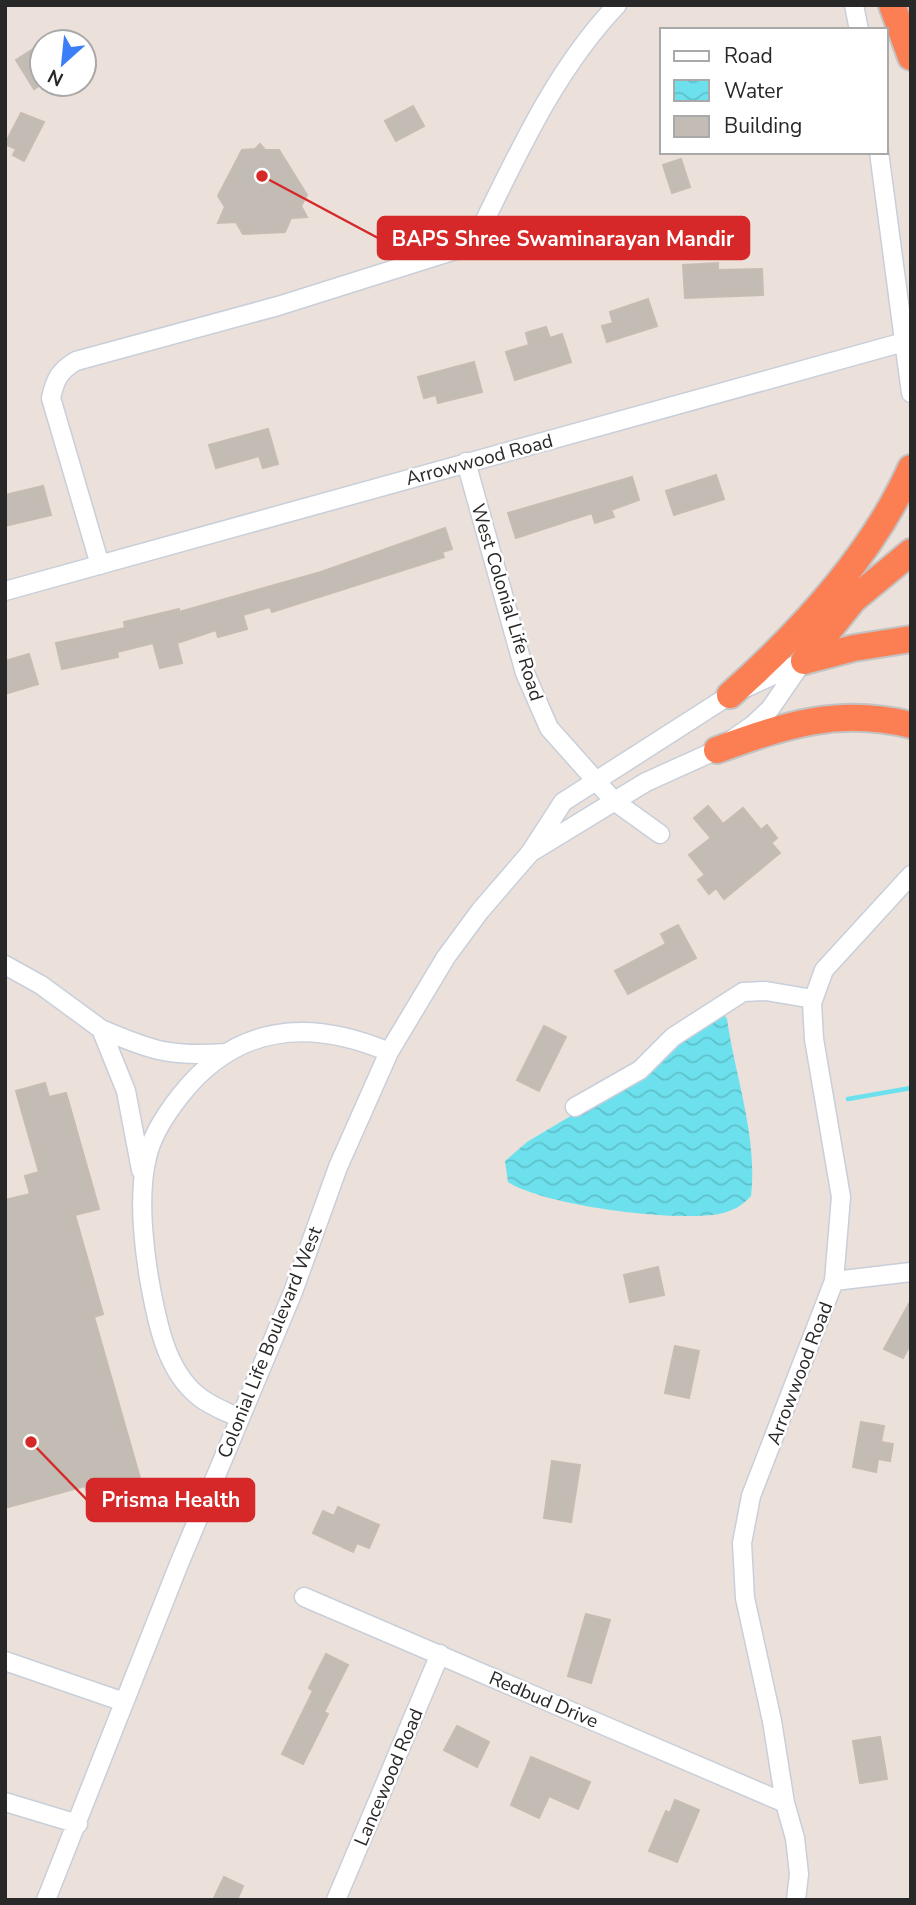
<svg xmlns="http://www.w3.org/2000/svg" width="916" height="1905" font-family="'Nunito Sans',sans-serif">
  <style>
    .water { fill: url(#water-waves) }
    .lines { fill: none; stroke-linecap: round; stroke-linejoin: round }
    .stream { stroke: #6ce1ed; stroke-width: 4.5 }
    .building { fill: #c2bcb5; stroke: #c6bcb4; stroke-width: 2 }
    .minor-casing { stroke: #c8cfda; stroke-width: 21 }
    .highway-casing { stroke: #c3c3c3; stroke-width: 30 }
    .minor { stroke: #fff; stroke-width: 18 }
    .highway { stroke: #fc7e53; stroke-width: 26 }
    .labels { text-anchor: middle; stroke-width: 5; stroke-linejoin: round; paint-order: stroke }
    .street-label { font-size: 19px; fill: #282828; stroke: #fff }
    .leader { fill: none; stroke: #d62828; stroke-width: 2.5 }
    .callout-dot { fill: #d62828; stroke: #fff; stroke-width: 2.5 }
    .callout { fill: #d62828; stroke: #d62828; stroke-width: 2.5 }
    .callout-label { font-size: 21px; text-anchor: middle; font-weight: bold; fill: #fff }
  </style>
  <defs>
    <pattern id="water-waves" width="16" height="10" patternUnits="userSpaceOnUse" patternTransform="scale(1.75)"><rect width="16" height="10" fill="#6ce1ed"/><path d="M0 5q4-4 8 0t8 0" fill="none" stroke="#5ec1cb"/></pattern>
  </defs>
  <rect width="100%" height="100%" fill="#ebe0da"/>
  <path class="water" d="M723,1013l4,6c8,57 31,119 24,177 -9,10 -18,15 -32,18 -46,8 -173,-8 -211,-32l-3,-21 22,-19 57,-34 132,-93z"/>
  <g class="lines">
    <path class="stream" d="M848,1099l63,-11"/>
  </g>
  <path class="building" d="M33,49l9,13v22l-8,5 -18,-29z
    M413,106l11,20 -28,15 -11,-20z
    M21,113l23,9 -20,39 -11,-6 3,-6 -11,-5z
    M260,144l5,6h14l28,45 -6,11 6,11 -16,1 -6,14 -42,2 -7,-12 -18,1 7,-16 -7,-11 24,-46 13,-1z
    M681,159l9,28 -18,6 -9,-28z
    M718,263v7l44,-1 1,26 -78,3 -2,-33z
    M648,299l9,27 -50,16 -5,-16 11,-3 -3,-11z
    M546,327l4,11 12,-4 9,28 -56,18 -9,-28 23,-7 -3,-12z
    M474,362l8,30 -44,11 -2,-8 -12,3 -6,-21z
    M268,429l10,35 -15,4 -4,-12 -43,12 -7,-23z
    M716,475l8,24 -50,16 -8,-24z
    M632,477l7,23 -28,10 3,7 -19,6 -3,-10 -76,25 -8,-25z
    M43,486l8,29 -46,11v-31z
    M445,528l7,21 -10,3 2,5 -172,55 -2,-5 -27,8 4,14 -29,8 -2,-7 -39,13 5,20 -22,5 -7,-25 -36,9 1,5 -56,12 -6,-26 69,-15 -1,-6 55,-13v3l142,-40z
    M29,654l9,30 -33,10v-33z
    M708,806l15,18 20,-16 18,22 6,-5 10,13 -6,5 9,10 -56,46 -8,-11 -7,6 -11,-14 7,-5 -16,-20 22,-17 -17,-20z
    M678,925l18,33 -68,36 -13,-23 51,-27 -5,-10z
    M544,1026l22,11 -27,54 -22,-11z
    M45,1083l4,14 17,-4 33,116 -24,6 28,99 -9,3 46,161 -24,6 4,11 -30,9 -5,-18 -80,22v-308l25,-6 -5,-18 14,-4 -23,-81z
    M658,1267l6,28 -34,7 -6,-27z
    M911,1300v43l-8,15 -19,-9z
    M675,1346l24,5 -10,47 -24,-5z
    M861,1422l23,4 -3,16 12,2 -3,17 -12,-2 -2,13 -23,-5z
    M552,1461l28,4 -9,57 -27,-4z
    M338,1507l41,18 -10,23 -12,-5 -4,9 -40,-19 10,-22 11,5z
    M586,1614l24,6 -19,63 -23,-7z
    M326,1654l22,11 -24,47 4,2 -25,50 -21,-10 31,-63 -4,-3z
    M457,1726l32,16 -12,25 -33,-17z
    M880,1737l7,42 -27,4 -7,-42z
    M531,1757l59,25 -12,27 -29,-13 -10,22 -28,-13z
    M675,1800l24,10 -22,52 -28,-11 17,-40 4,2z
    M224,1877l19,9 -6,14h-24z"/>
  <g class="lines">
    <defs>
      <path id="minor" d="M854,5l5,25
        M879,152l32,241
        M466,462l59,211 24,55 65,73 46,33
        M100,565l-49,-167c4,-18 8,-27 25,-37l202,-55 181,-57 15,-12 9,-13c38,-77 74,-156 134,-219
        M5,591l899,-249
        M533,851l113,-69 71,-32 36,-25 17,-16 33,-48
        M5,965l36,20 60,44 25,62 15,79
        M101,1029c51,22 70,28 125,24
        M575,1107l65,-37 33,-33 70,-45 23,-1 47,8
        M834,1281l77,-9
        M239,1418c-14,-7 -31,-13 -42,-23 -30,-25 -39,-69 -46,-106 -7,-37 -13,-90 -5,-127 4,-24 19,-47 34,-66 56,-72 129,-78 209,-44
        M304,1597l481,206
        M5,1661l119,41
        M5,1802l73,22
        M46,1900l133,-336 114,-272 45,-125 51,-115 57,-95 34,-46 50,-58 33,-51 167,-107 74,-34
        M336,1900l104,-246
        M796,1900l3,-26 -4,-36 -10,-35 -13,-82 -27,-123 -3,-55 9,-47 83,-215 7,-84 -27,-158 -2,-36 12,-33 87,-95"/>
      <path id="highway" d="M892,5l19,52
        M804,661l49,-61 58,-48
        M804,661l50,-13 57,-9
        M730,695c71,-63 142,-140 181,-227
        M717,750c69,-25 121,-43 194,-25"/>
    </defs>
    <use href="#minor" class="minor-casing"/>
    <use href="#highway" class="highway-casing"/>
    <use href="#minor" class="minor"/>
    <use href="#highway" class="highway"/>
  </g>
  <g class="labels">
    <g class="street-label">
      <text transform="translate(479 459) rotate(-15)" y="7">Arrowwood Road</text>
      <text transform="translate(508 602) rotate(73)" y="7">West Colonial Life Road</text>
      <text transform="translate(269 1342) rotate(-68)" y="7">Colonial Life Boulevard West</text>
      <text transform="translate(799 1373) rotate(-69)" y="7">Arrowwood Road</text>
      <text transform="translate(544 1699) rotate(23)" y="7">Redbud Drive</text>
      <text transform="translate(388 1777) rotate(-67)" y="7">Lancewood Road</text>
    </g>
  </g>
  <path class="leader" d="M262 176L378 238M31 1442L87 1500"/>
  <g class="callout-dot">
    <circle cx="262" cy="176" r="7"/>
    <circle cx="31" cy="1442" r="7"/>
  </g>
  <g class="callout">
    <rect x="378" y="217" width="371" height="42" rx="7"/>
    <rect x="87" y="1479" width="167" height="42" rx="7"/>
  </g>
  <g class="callout-label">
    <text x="563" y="246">BAPS Shree Swaminarayan Mandir</text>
    <text x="171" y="1507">Prisma Health</text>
  </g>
  <rect width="916" height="1905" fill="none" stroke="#282828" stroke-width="14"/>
  <rect x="660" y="28" width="228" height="126" fill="#ffffff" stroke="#a9a9a9" stroke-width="2"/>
  <rect x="674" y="51" width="35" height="10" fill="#ffffff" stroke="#a9a9a9" stroke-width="2"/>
  <text x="724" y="63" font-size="21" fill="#282828">Road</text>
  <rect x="674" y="80" width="35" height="21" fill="url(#water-waves)" stroke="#a9a9a9" stroke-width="2"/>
  <text x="724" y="98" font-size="21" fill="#282828">Water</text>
  <rect x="674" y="116" width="35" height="21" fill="#c2bcb5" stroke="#a9a9a9" stroke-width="2"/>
  <text x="724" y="133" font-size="21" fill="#282828">Building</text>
  <g transform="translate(63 63) rotate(207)"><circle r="33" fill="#ffffff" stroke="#a9a9a9" stroke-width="2"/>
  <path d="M0-5L12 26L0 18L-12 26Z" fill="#3a7ff8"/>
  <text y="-10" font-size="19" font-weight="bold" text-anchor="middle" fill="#282828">N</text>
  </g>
</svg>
